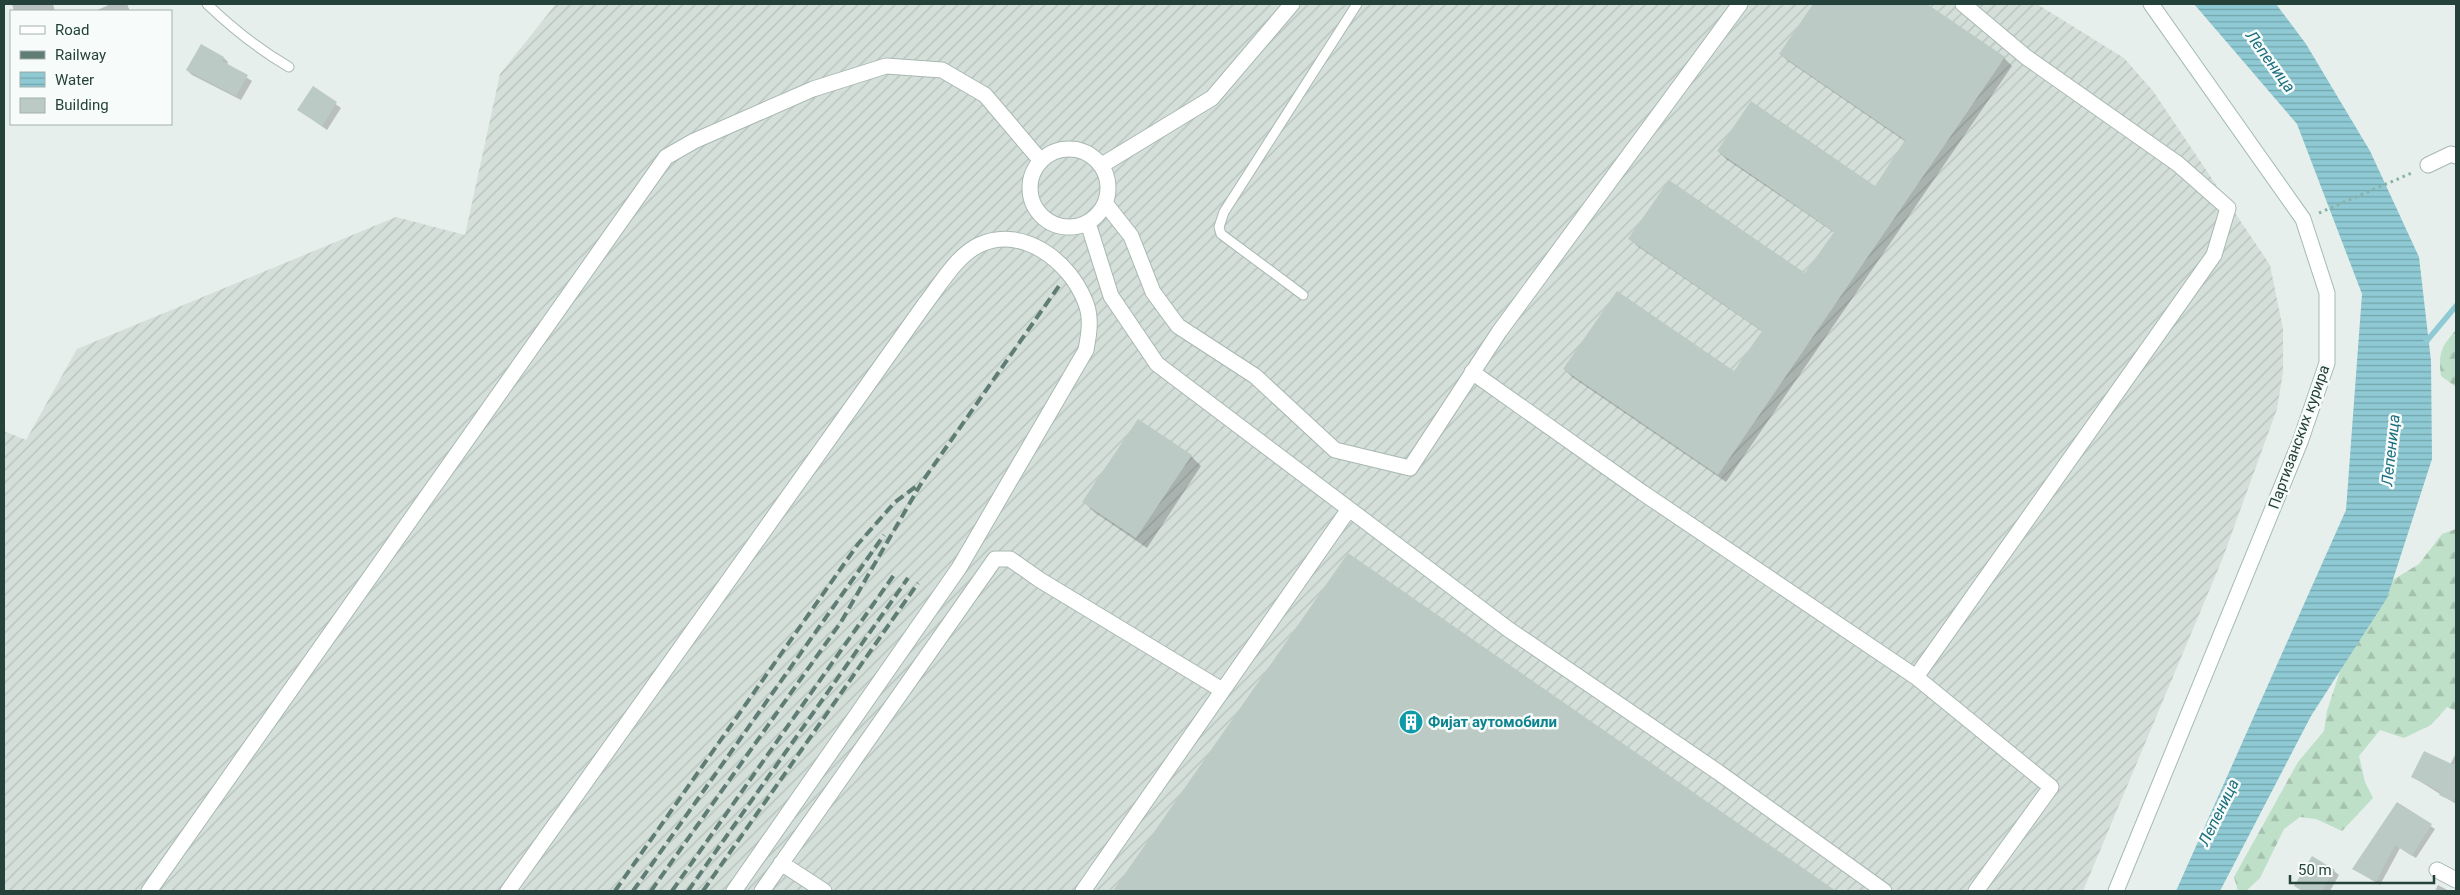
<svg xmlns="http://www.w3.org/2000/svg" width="2460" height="895" font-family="Roboto,sans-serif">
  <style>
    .industrial { fill: url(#industrial-furrows) }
    .forest { fill: url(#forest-firs) }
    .water { fill: url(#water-rules) }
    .shadow { fill: #0003 }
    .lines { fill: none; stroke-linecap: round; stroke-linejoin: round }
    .stream { stroke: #8ec9d4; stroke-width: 5.5 }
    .building { fill: #bbcac4 }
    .lane-casing { stroke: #a8b8b2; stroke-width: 11 }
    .street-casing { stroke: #a8b8b2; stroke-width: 17 }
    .secondary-casing { stroke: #a4bbb3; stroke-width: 17 }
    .path { stroke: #86b3a5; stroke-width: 3; stroke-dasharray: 2.5 4; stroke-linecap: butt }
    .lane { stroke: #fff; stroke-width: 9 }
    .street { stroke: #fff; stroke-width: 15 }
    .secondary { stroke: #fff; stroke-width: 15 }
    .rail { stroke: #5f7d75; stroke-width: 4; stroke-dasharray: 10 5; stroke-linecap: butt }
    .labels { text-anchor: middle; stroke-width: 5; stroke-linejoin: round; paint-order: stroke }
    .street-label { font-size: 15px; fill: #24423a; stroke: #f7fbf9 }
    .culture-label { font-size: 15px; font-weight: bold; fill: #0d838f; stroke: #f7fbf9; text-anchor: start }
    .water-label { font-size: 16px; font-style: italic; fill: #1c6f80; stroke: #f7fbf9 }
  </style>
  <defs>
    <pattern id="industrial-furrows" width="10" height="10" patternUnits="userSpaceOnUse" patternTransform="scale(1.25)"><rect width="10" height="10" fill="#d4dfda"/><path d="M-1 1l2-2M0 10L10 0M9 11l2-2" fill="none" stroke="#b6c1bc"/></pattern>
    <pattern id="forest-firs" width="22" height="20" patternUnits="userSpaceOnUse" patternTransform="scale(1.25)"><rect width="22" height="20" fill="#bfe0c8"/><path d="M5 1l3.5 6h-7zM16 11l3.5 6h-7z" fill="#a4c1ad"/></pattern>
    <pattern id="water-rules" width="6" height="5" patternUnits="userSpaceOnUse" patternTransform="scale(1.25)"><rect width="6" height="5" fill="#8ec9d4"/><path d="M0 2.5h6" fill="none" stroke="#74a5ad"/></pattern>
  </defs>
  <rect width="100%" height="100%" fill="#e6efeb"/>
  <path class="industrial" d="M556,4h1481l87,54 29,33 117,174 13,64v43l-6,37 -55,151 -139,331h-2079v-460l22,9 51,-91 319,-132 69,18 35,-161z"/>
  <path class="forest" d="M2456,330v57l-15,-11c-3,-23 0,-29 15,-46z
    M2456,529v182l-9,-4 -16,18 -27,13 -24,-8 -21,26 6,26 8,16 -31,33 -26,-12 -16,-2 -16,12 -24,49 -14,13h-8l-4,-14 64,-115 26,-31 3,-20 23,-70 41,-60 28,-17 23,-30z"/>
  <path class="water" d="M2194,4h82l30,40 64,107 49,106 12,104 1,98 -45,139 -76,118 -91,175h-44l170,-381 16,-216 -65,-170z"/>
  <path class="shadow" d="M12,4h41l2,7h-41z
    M111,4h16l3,7h-35z
    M1815,4h110l79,54 8,8 -286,416 -154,-105 -8,-8 171,4 28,-41 -126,-86 -7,-8 176,37 29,-42 -109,-74 -8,-8 157,36 31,-45 -118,-81 -8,-7z
    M224,58l4,4 -1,3 25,16 -11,19 -49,-25 -5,-5z
    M313,88l28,20 -14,22 -28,-20z
    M1191,456l10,10 -54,82 -53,-36 -10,-10z
    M1348,555l486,336h-720z
    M2456,753v51l-43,-27 37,-12z
    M2397,804l38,25 -19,29 -16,-10 -20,37 -26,-16z
    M2334,871l5,4 -9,16h-28l-7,-5z
    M2438,885l11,6h-14z"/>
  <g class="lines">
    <path class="stream" d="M2425,343l31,-37"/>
  </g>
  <path class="building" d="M1813,4h114l78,53 -287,418 -155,-106 54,-78 117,80 28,-40 -134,-92 41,-59 136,93 29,-41 -117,-81 34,-50 124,85 30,-46 -126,-86z
    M201,44l23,13 -2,4 26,14 -12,21 -50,-26z
    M313,86l24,16 -15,24 -25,-16z
    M1138,419l54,36 -56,83 -54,-36z
    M1348,553l488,338h-723z
    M2424,751l30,14 2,-4v42l-17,-8 2,-3 -30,-15z
    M2397,802l35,22 -20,32 -17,-11 -19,37 -24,-13z
    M2312,856l23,14 -13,21h-19l-9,-5z"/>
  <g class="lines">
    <defs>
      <path id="lane" d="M207,4c25,24 53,46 82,63
        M1303,295l-82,-61 -2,-7 5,-15 133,-208"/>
      <path id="street" d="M1030 188a39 39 0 1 1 78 0a39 39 0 1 1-78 0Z
        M1102,165l110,-67 80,-94
        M2428,165l23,-11 5,2
        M1105,203l26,33 22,56 25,34 77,50 80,74 75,18 89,-136 241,-328
        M1088,223l23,73 46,68 351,265 210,143 166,119
        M1472,372l171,121 273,184 135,110 -75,104
        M1916,677l298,-422 14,-47 -50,-44 -152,-107 -63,-53
        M781,863l43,28
        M2437,870l19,10
        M149,891l517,-734 28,-16 119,-52 73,-23 56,4 43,25 56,66
        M508,891l417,-587c15,-19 31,-48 54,-59 44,-20 90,16 106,56 7,16 4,33 1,49l-127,218 -225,323
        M762,891l233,-332h15l30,21 182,110
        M1083,891l266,-382"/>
      <path id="secondary" d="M2116,891l184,-449 27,-79v-70l-24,-74 -152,-215"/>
    </defs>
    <use href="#lane" class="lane-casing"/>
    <use href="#street" class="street-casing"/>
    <use href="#secondary" class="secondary-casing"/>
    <path class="path" d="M2319,213l95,-41"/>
    <use href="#lane" class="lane"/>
    <use href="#street" class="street"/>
    <use href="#secondary" class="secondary"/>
    <path class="rail" d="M615,891l243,-347 37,-42 23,-17
      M633,891l251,-356
      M651,891l190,-269 81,-140 139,-199
      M672,891l224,-319
      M688,891l220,-313
      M703,891l215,-308"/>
  </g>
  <defs>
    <symbol id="building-disc" viewBox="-11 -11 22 22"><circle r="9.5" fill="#0f9aa8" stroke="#f7fbf9"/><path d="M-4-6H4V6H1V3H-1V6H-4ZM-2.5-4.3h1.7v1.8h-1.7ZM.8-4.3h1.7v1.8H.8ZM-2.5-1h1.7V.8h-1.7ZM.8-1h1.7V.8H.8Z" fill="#fff"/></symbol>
  </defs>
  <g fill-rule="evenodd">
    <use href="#building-disc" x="1397" y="708" width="28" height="28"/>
  </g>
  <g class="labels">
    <g class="street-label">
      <text transform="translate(2299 437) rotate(-70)" y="5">Партизанских курира</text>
    </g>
    <g class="culture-label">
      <text x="1428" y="727">Фијат аутомобили</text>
    </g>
    <g class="water-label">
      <text transform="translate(2271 61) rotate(54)" y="6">Лепеница</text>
      <text transform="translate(2390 450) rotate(-84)" y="6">Лепеница</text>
      <text transform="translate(2218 812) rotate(-64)" y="6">Лепеница</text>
    </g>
  </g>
  <rect width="2460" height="895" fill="none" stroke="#24423a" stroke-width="10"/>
  <rect x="10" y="10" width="162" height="115" fill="#f7fbf9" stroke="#a3b1ad"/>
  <rect x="20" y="26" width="25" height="8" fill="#ffffff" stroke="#a3b1ad"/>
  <text x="55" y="35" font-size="15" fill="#24423a">Road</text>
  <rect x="20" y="51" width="25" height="8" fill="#5f7d75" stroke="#a3b1ad"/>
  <text x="55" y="60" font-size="15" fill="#24423a">Railway</text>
  <rect x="20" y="72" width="25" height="15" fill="url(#water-rules)" stroke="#a3b1ad"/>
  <text x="55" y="85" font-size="15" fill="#24423a">Water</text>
  <rect x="20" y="98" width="25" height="15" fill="#bbcac4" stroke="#a3b1ad"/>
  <text x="55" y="110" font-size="15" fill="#24423a">Building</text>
  <path d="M2290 875v8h144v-8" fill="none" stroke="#24423a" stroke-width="2.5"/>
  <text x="2298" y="875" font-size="15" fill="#24423a" stroke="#f7fbf9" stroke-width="4" paint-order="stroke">50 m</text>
</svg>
